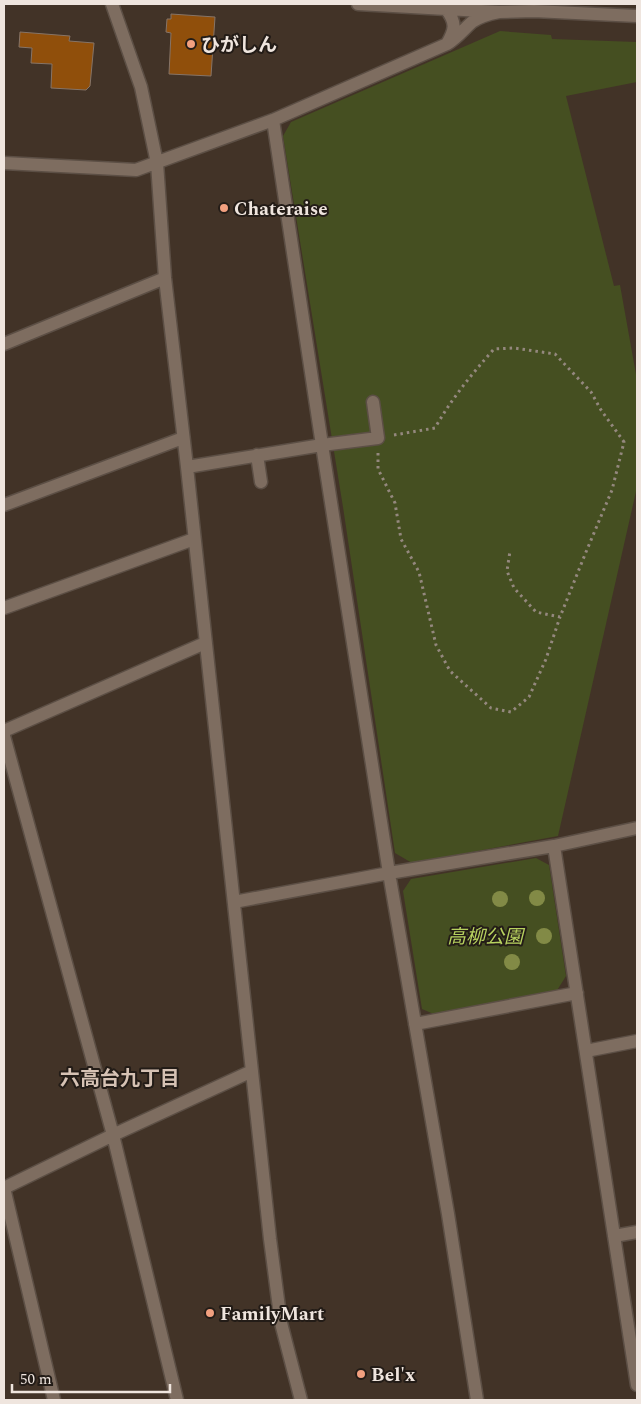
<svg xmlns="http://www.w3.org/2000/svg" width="641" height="1404" font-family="Spectral,'Noto Sans JP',serif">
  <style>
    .green { fill: #454f21 }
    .building { fill: #904f0b; stroke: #867467 }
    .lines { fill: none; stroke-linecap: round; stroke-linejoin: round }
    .minor-casing { stroke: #5c4f45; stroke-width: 15 }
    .path { stroke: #94887e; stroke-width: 3; stroke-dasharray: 2.5 4; stroke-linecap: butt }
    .minor { stroke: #7e6d60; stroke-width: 12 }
    .tree { fill: #828a46 }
    .poi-dot { fill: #f2a07f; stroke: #231c17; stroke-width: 2 }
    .labels { text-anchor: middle; stroke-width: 4; stroke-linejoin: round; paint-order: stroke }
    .poi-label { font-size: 19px; font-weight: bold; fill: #efe5de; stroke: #231c17; text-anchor: start }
    .park-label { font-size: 19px; font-style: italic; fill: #b7d15f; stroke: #231c17 }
    .neighbourhood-label { font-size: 20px; font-weight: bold; fill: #d6c2b4; stroke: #231c17 }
  </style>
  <rect width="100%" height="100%" fill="#423327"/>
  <path class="green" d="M500,31l51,4 1,4 85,3v40l-71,14 48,190 6,-1 17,95v107l-79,349 -146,27 -17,-10 -52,-346 -60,-371 8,-14z
    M536,858l13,7 17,111 -10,16 -120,23 -14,-6 -19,-118 8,-12z"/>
  <path class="building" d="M171,14l44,3 -4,59 -42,-2 2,-41 -5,-1 1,-13h4z
    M20,32l50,4 -1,5 25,2 -4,43 -4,4 -35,-2 1,-24 -21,-1 1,-15 -13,-1z"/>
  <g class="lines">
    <defs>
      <path id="minor" d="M112,4l29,83 16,76 8,115 22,189 83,772 11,84 20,77
        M358,4l141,8 35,-1 103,5
        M446,9c11,14 9,21 1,35
        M273,120l49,325 56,-7 -5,-36
        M4,163l132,7 137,-50 174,-76c10,-6 16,-14 25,-22 8,-6 17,-8 27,-10
        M4,344l161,-66
        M257,455l4,27
        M187,467l135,-22 67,428 -155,29
        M4,505l179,-67
        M4,608l190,-69
        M4,731l201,-88
        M4,736l109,399 64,265
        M554,846l83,-18
        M415,1024l162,-31
        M586,1051l51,-10
        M4,1188l109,-53 139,-64
        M4,1188l50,212
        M614,1236l23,-4
        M477,1400l-29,-186 -59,-341 165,-27 83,539"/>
    </defs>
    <use href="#minor" class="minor-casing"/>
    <path class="path" d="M394,435l41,-7c17,-30 36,-53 59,-79l20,-1 41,6 36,38 10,18 23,32 -12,48 -26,62 -26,65 -24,-5 -22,-24 -7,-17 3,-20
      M378,453v16l17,34 6,36 18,33 17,73 14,26 41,37 20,4 18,-15 17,-38 14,-42"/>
    <use href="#minor" class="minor"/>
  </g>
  <g class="tree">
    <circle cx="537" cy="898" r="8"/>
    <circle cx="500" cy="899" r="8"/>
    <circle cx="544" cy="936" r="8"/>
    <circle cx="512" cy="962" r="8"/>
  </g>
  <g class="poi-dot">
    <circle cx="191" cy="44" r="5"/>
    <circle cx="224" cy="208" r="5"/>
    <circle cx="210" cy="1313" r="5"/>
    <circle cx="361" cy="1374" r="5"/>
  </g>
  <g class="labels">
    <g class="poi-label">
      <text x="201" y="51">ひがしん</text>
      <text x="234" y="215">Chateraise</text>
      <text x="220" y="1320">FamilyMart</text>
      <text x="371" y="1381">Bel'x</text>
    </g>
    <g class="park-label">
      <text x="485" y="943">高柳公園</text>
    </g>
    <g class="neighbourhood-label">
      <text x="120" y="1085">六高台九丁目</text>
    </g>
  </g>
  <rect width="641" height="1404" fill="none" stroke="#efe5de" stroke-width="10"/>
  <path d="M12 1384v8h158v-8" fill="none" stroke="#efe5de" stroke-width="2.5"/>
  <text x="20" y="1384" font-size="15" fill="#efe5de" stroke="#231c17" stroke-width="4" paint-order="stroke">50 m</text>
</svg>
